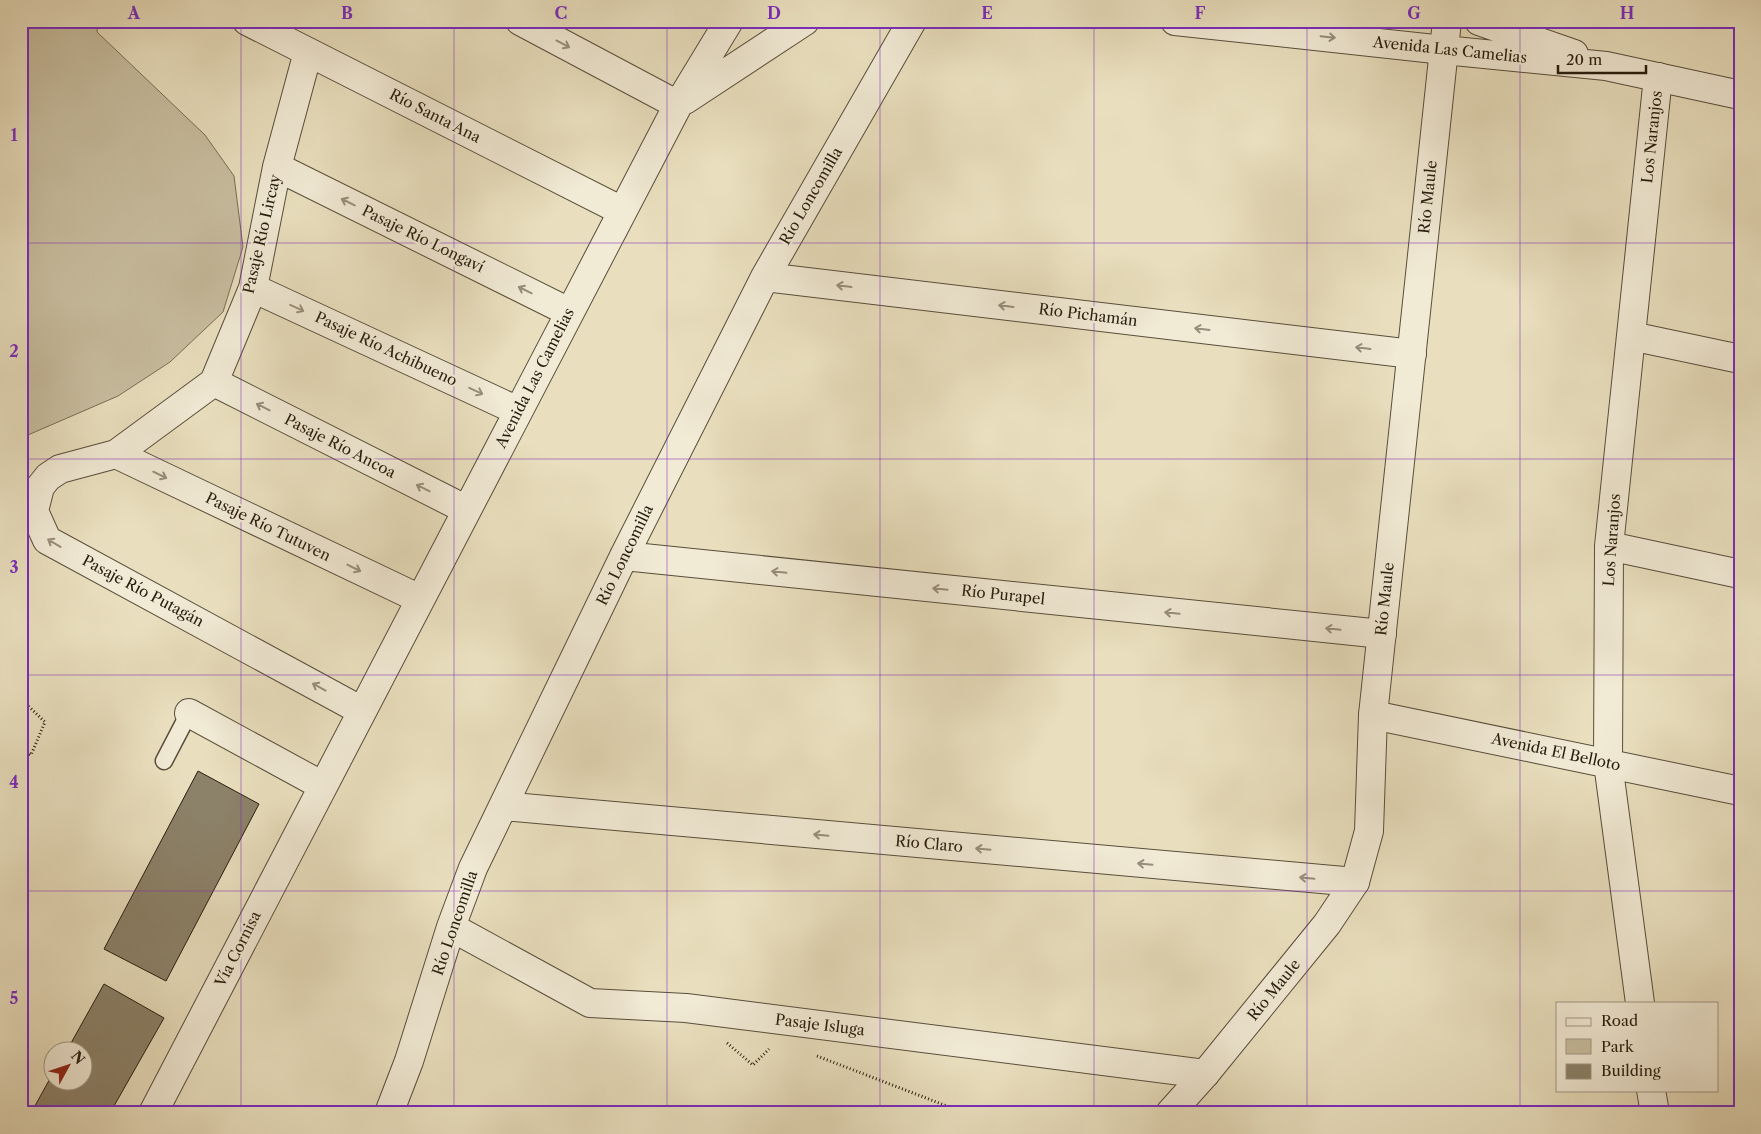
<svg xmlns="http://www.w3.org/2000/svg" width="1761" height="1134" font-family="'Libre Caslon Text',serif">
  <style>
    .green { fill: #c8bea0; stroke: #786e58 }
    .building { fill: #8c826a; stroke: #281d0f }
    .lines { fill: none; stroke-linecap: round; stroke-linejoin: round }
    .service-casing { stroke: #584e3b; stroke-width: 19 }
    .minor-casing { stroke: #584e3b; stroke-width: 30 }
    .tertiary-casing { stroke: #584e3b; stroke-width: 30 }
    .path { stroke: #281d0f; stroke-width: 3; stroke-dasharray: 1 2.5; stroke-linecap: butt }
    .service { stroke: #f1ead5; stroke-width: 16 }
    .minor { stroke: #f1ead5; stroke-width: 28 }
    .tertiary { stroke: #f1ead5; stroke-width: 28 }
    .oneway { stroke: #978e7c }
    .grid { fill: none; stroke: #7b2cbf; stroke-width: 1; stroke-opacity: 0.55 }
    .labels { text-anchor: middle; stroke-width: 4.5; stroke-linejoin: round; paint-order: stroke }
    .street-label { font-size: 15px; fill: #281d0f; stroke: #f1ead5 }
    .neatline { fill: none; stroke: #7b2cbf; stroke-width: 2 }
    .grid-label { font-size: 16px; text-anchor: middle; font-weight: bold; fill: #7b2cbf }
  </style>
  <rect width="100%" height="100%" fill="#e9dfbe"/>
  <filter id="stains"><feTurbulence type="fractalNoise" baseFrequency=".004" numOctaves="4"/><feColorMatrix values="0 0 0 0 .2 0 0 0 0 .09 0 0 0 0 .02 0 0 0 .5 -.17"/></filter>
  <radialGradient id="worn" r=".72"><stop offset=".6" stop-color="#630" stop-opacity="0"/><stop offset="1" stop-color="#630" stop-opacity=".3"/></radialGradient>
  <path class="green" d="M21,21h77l-1,11 108,103 29,41 9,71 -20,65 -53,50 -52,34 -97,42z"/>
  <path class="building" d="M198,771l61,33 -93,177 -62,-32z
    M104,984l60,34 -54,95h-79l21,-38v7h30v-30h-16z"/>
  <g class="lines">
    <defs>
      <path id="service" d="M164,761l25,-48"/>
      <path id="minor" d="M247,21l375,190
        M520,21l158,84
        M1175,21l269,29
        M308,52l-31,115 -24,121 -39,94 -98,72 -56,15 -12,8 -8,10 -6,24 13,29 315,171
        M685,100l120,-79
        M277,167l292,145
        M765,277l647,77
        M253,288l265,123
        M1631,336l109,23
        M214,382l253,128
        M116,454l304,145
        M1609,546l131,28
        M624,556l758,78
        M189,713l134,73
        M1373,715l367,76
        M503,806l852,76
        M451,927l139,76 96,5 519,66
        M1640,1003l-32,-240 1,-217 49,-469
        M1651,1090l4,23
        M153,1113l525,-1008 51,-84
        M389,1113l20,-52 42,-134 22,-59 151,-312 141,-279 147,-256"/>
      <path id="tertiary" d="M1479,21l95,33
        M1444,50l162,16 134,29
        M1170,1113l35,-39 122,-150 28,-42 14,-51 4,-116 74,-694"/>
    </defs>
    <use href="#service" class="service-casing"/>
    <use href="#minor" class="minor-casing"/>
    <use href="#tertiary" class="tertiary-casing"/>
    <path class="path" d="M21,699l24,23 -14,33 -10,-5
      M727,1043l26,22 16,-16
      M817,1056l148,57"/>
    <use href="#service" class="service"/>
    <use href="#minor" class="minor"/>
    <use href="#tertiary" class="tertiary"/>
  </g>
  <defs><path id="oneway-shaft" d="M-6 0H5M1.5-3L5.5 0L1.5 3" fill="none" stroke-width="1.6" stroke-linecap="round" stroke-linejoin="round" transform="scale(1.25)"/></defs>
  <g class="oneway">
    <use href="#oneway-shaft" transform="translate(1328 37) rotate(6)"/>
    <use href="#oneway-shaft" transform="translate(563 44) rotate(28)"/>
    <use href="#oneway-shaft" transform="translate(348 202) rotate(-154)"/>
    <use href="#oneway-shaft" transform="translate(844 286) rotate(-173)"/>
    <use href="#oneway-shaft" transform="translate(525 290) rotate(-154)"/>
    <use href="#oneway-shaft" transform="translate(1006 306) rotate(-173)"/>
    <use href="#oneway-shaft" transform="translate(297 308) rotate(25)"/>
    <use href="#oneway-shaft" transform="translate(1202 329) rotate(-173)"/>
    <use href="#oneway-shaft" transform="translate(1363 348) rotate(-173)"/>
    <use href="#oneway-shaft" transform="translate(476 391) rotate(25)"/>
    <use href="#oneway-shaft" transform="translate(263 407) rotate(-153)"/>
    <use href="#oneway-shaft" transform="translate(160 475) rotate(26)"/>
    <use href="#oneway-shaft" transform="translate(423 488) rotate(-153)"/>
    <use href="#oneway-shaft" transform="translate(54 543) rotate(-149)"/>
    <use href="#oneway-shaft" transform="translate(354 568) rotate(26)"/>
    <use href="#oneway-shaft" transform="translate(779 572) rotate(-174)"/>
    <use href="#oneway-shaft" transform="translate(940 589) rotate(-174)"/>
    <use href="#oneway-shaft" transform="translate(1172 613) rotate(-174)"/>
    <use href="#oneway-shaft" transform="translate(1333 629) rotate(-174)"/>
    <use href="#oneway-shaft" transform="translate(319 687) rotate(-151)"/>
    <use href="#oneway-shaft" transform="translate(821 835) rotate(-175)"/>
    <use href="#oneway-shaft" transform="translate(983 849) rotate(-175)"/>
    <use href="#oneway-shaft" transform="translate(1145 864) rotate(-175)"/>
    <use href="#oneway-shaft" transform="translate(1307 878) rotate(-175)"/>
  </g>
  <path class="grid" d="M241,21v1092M454,21v1092M667,21v1092M880,21v1092M1094,21v1092M1307,21v1092M1520,21v1092M21,243h1719M21,459h1719M21,675h1719M21,891h1719"/>
  <g class="labels">
    <g class="street-label">
      <text transform="translate(1450 50) rotate(6)" y="5">Avenida Las Camelias</text>
      <text transform="translate(435 116) rotate(27)" y="5">Río Santa Ana</text>
      <text transform="translate(1652 137) rotate(-84)" y="5">Los Naranjos</text>
      <text transform="translate(811 196) rotate(-60)" y="5">Río Loncomilla</text>
      <text transform="translate(1428 197) rotate(-84)" y="5">Río Maule</text>
      <text transform="translate(262 234) rotate(-77)" y="5">Pasaje Río Lircay</text>
      <text transform="translate(423 239) rotate(26)" y="5">Pasaje Río Longaví</text>
      <text transform="translate(1088 315) rotate(7)" y="5">Río Pichamán</text>
      <text transform="translate(386 349) rotate(25)" y="5">Pasaje Río Achibueno</text>
      <text transform="translate(535 378) rotate(-63)" y="5">Avenida Las Camelias</text>
      <text transform="translate(340 446) rotate(27)" y="5">Pasaje Río Ancoa</text>
      <text transform="translate(268 527) rotate(26)" y="5">Pasaje Río Tutuven</text>
      <text transform="translate(1612 540) rotate(-86)" y="5">Los Naranjos</text>
      <text transform="translate(625 555) rotate(-64)" y="5">Río Loncomilla</text>
      <text transform="translate(143 591) rotate(28)" y="5">Pasaje Río Putagán</text>
      <text transform="translate(1003 595) rotate(6)" y="5">Río Purapel</text>
      <text transform="translate(1385 599) rotate(-84)" y="5">Río Maule</text>
      <text transform="translate(1556 752) rotate(12)" y="5">Avenida El Belloto</text>
      <text transform="translate(929 844) rotate(5)" y="5">Río Claro</text>
      <text transform="translate(455 923) rotate(-71)" y="5">Río Loncomilla</text>
      <text transform="translate(238 949) rotate(-63)" y="5">Vía Cornisa</text>
      <text transform="translate(1274 990) rotate(-51)" y="5">Río Maule</text>
      <text transform="translate(820 1025) rotate(7)" y="5">Pasaje Isluga</text>
    </g>
  </g>
  <rect width="1761" height="1134" fill="none" stroke="#e9dfbe" stroke-width="55"/>
  <rect x="1556" y="1002" width="162" height="90" fill="#f1ead5" stroke="#a19886"/>
  <rect x="1566" y="1018" width="25" height="8" fill="#f1ead5" stroke="#a19886"/>
  <text x="1601" y="1026" font-size="15" fill="#281d0f">Road</text>
  <rect x="1566" y="1039" width="25" height="15" fill="#c8bea0" stroke="#a19886"/>
  <text x="1601" y="1052" font-size="15" fill="#281d0f">Park</text>
  <rect x="1566" y="1064" width="25" height="15" fill="#8c826a" stroke="#a19886"/>
  <text x="1601" y="1076" font-size="15" fill="#281d0f">Building</text>
  <g transform="translate(68 1066) rotate(50)"><circle r="24" fill="#f1ead5" stroke="#a19886"/>
  <path d="M0-4L9 19L0 12L-9 19Z" fill="#8f2418"/>
  <text y="-8" font-size="14" font-weight="bold" text-anchor="middle" fill="#281d0f">N</text>
  </g>
  <path d="M1558 65v8h88v-8" fill="none" stroke="#281d0f" stroke-width="2.5"/>
  <text x="1566" y="65" font-size="15" fill="#281d0f" stroke="#f1ead5" stroke-width="4" paint-order="stroke">20 m</text>
  <rect x="28" y="28" width="1706" height="1078" class="neatline"/>
  <g class="grid-label">
    <text x="134" y="19">A</text>
    <text x="347" y="19">B</text>
    <text x="561" y="19">C</text>
    <text x="774" y="19">D</text>
    <text x="987" y="19">E</text>
    <text x="1200" y="19">F</text>
    <text x="1414" y="19">G</text>
    <text x="1627" y="19">H</text>
    <text x="14" y="141">1</text>
    <text x="14" y="357">2</text>
    <text x="14" y="573">3</text>
    <text x="14" y="788">4</text>
    <text x="14" y="1004">5</text>
  </g>
  <rect width="100%" height="100%" filter="url(#stains)"/>
  <rect width="100%" height="100%" fill="url(#worn)"/>
</svg>
